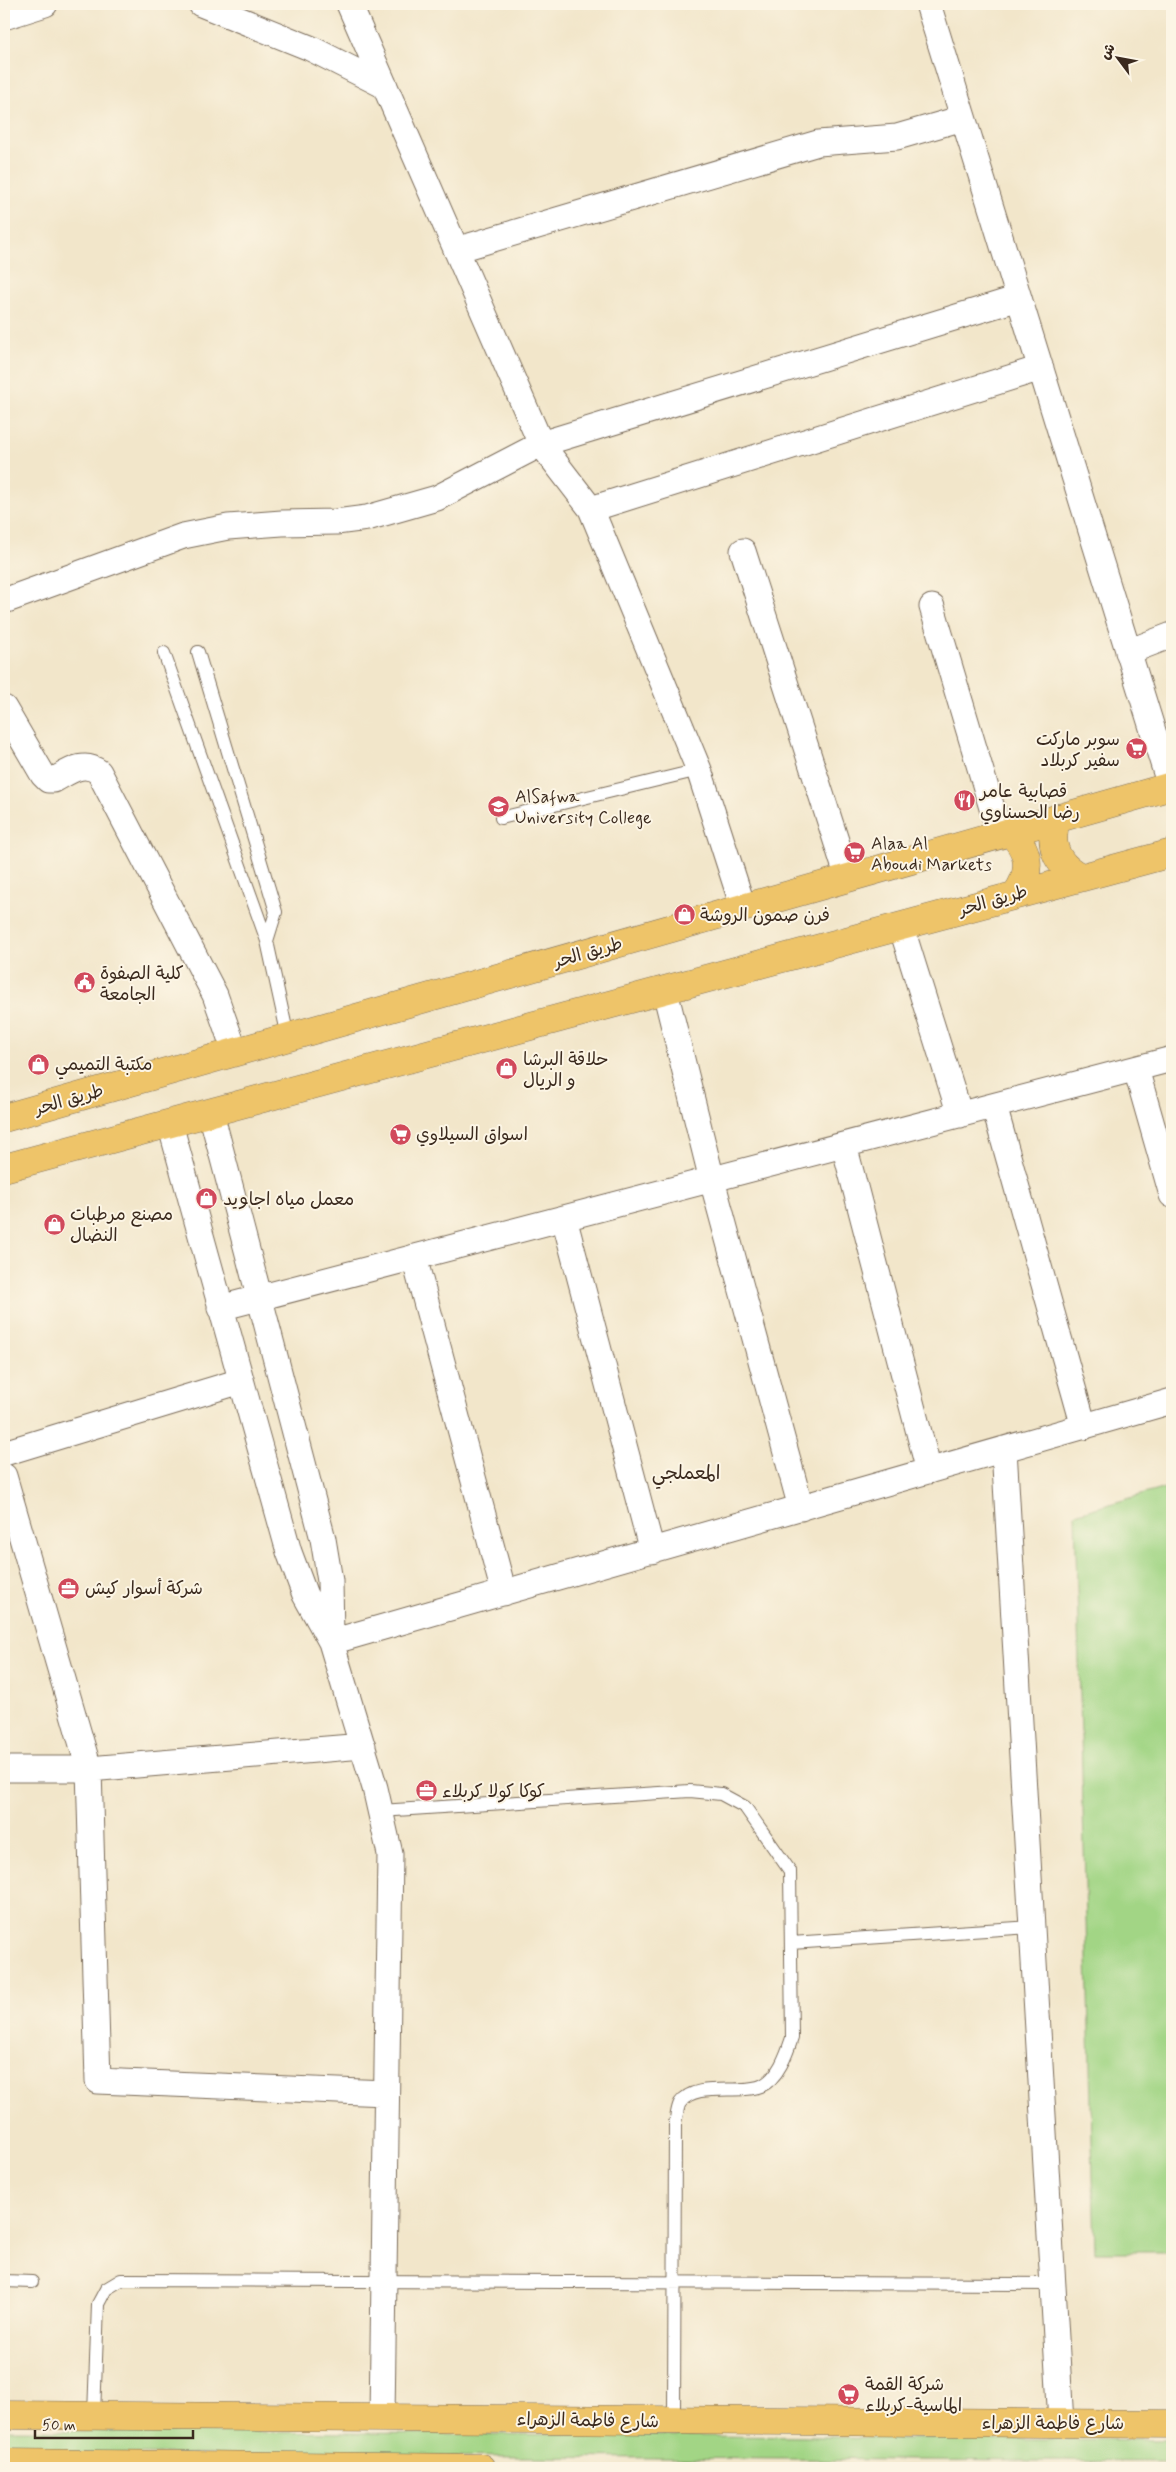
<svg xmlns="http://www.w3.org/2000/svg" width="1176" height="2472" font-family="Mynerve,'Playpen Sans Arabic',sans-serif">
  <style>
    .green { fill: #a2d585; stroke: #6e8052 }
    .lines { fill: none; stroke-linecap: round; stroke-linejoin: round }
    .service-casing { stroke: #7b6c5a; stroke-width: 14 }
    .minor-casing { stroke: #7b6c5a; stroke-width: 27 }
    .primary-casing { stroke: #7b6c5a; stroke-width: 29 }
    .trunk-casing { stroke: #7b6c5a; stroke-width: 29 }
    .service { stroke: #fff; stroke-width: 12 }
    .minor { stroke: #fff; stroke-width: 25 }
    .primary { stroke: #eec469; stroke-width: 28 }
    .trunk { stroke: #eec469; stroke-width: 28 }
    .labels { text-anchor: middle; stroke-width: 4; stroke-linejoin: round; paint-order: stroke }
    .poi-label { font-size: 18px; fill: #3b2a1e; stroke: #fcf5e5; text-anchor: start }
    .street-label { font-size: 18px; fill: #3b2a1e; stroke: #fcf5e5 }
    .neighbourhood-label { font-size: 19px; fill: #3b2a1e; stroke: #fcf5e5 }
  </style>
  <rect width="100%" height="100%" fill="#fcf5e5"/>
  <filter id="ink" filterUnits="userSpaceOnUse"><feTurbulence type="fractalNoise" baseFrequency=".02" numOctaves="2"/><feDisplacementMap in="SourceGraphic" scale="10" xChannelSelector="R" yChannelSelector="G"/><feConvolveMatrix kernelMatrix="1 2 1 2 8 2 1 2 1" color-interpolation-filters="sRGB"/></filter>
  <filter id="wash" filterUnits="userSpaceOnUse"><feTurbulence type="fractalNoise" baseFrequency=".0096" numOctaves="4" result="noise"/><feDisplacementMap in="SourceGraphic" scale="20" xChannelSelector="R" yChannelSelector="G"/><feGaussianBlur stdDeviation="1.12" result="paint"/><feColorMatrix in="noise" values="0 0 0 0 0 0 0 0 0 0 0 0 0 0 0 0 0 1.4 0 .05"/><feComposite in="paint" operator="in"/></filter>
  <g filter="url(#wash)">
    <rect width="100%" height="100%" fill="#f2e6ca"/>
    <path class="green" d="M1172,1486v766h-77l-20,-738z
      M4,2430l1168,10v22l-1168,-9z"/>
  </g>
  <g filter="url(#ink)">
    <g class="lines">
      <defs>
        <path id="service" d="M198,652l78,260 -9,29
          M164,653l103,288 21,96
          M501,818l198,-48
          M380,1811l310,-20 31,3 24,13 45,64 2,167c-5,15 -14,41 -31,48 -23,9 -66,-5 -81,17 -3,5 -3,14 -5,19l-1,299
          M791,1943l241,-16
          M4,2281l28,1
          M94,2415l4,-111 8,-15 15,-9 932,4"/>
        <path id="minor" d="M201,4l109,44 75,38
          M349,4l192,440 50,65 108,261 44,137
          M928,4l242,782
          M4,17l41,-13
          M456,250l362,-107 79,-6 66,-19
          M591,509l450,-141
          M743,551l105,327
          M4,601l179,-65 45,-9 54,-4 54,-1 31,-4 70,-20 104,-54 478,-146
          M932,607l68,228
          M1128,652l44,-17
          M4,708l39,67 5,5h6c15,-8 29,-20 45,-8l116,223 20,57
          M901,926l59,189
          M665,991l47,189 89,328
          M1136,1069l36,126
          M994,1106l90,321
          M211,1113l112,426 7,42 1,56
          M170,1124l119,428 16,43 26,47 44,146 15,66 -8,563
          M844,1145l85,326
          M564,1218l88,333
          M414,1257l90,336
          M220,1308l952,-249
          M1004,1449l57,974
          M4,1453l237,-72
          M4,1476l85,293 9,312 288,12
          M331,1642l841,-241
          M4,1769h85l274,-23"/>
        <path id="primary" d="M1057,818c-9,25 -2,46 22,58
          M1010,832c20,18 22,39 7,61
          M4,1118l1168,-332
          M4,1168l1168,-315"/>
        <path id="trunk" d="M4,2415l1168,9
          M4,2463l477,5"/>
      </defs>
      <use href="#service" class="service-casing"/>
      <use href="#minor" class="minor-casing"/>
      <use href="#primary" class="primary-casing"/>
      <use href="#trunk" class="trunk-casing"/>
      <use href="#service" class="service"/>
      <use href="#minor" class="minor"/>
      <use href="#primary" class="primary"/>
      <use href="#trunk" class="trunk"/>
    </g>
  </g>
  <defs>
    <symbol id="supermarket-disc" viewBox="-11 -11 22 22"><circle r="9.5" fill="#d1495b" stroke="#fcf5e5"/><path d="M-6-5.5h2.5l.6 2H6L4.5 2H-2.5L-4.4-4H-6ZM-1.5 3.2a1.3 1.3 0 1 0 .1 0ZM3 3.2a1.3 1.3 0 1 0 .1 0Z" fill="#fff"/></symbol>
    <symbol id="restaurant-disc" viewBox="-11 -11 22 22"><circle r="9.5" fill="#d1495b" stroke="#fcf5e5"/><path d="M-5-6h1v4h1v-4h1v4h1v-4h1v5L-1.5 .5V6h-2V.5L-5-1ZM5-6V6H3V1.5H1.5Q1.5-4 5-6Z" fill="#fff"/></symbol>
    <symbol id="university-disc" viewBox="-11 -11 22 22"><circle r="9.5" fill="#d1495b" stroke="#fcf5e5"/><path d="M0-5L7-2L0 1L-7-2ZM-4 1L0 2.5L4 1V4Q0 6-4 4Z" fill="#fff"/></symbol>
    <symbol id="shop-disc" viewBox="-11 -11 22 22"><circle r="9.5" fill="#d1495b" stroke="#fcf5e5"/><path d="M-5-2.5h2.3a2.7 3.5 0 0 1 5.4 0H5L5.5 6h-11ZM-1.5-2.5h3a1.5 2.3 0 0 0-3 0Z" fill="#fff"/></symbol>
    <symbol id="civic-disc" viewBox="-11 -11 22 22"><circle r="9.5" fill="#d1495b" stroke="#fcf5e5"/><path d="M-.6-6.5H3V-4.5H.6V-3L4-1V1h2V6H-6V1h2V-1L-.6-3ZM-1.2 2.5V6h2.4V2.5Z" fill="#fff"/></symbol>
    <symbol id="office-disc" viewBox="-11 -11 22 22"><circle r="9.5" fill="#d1495b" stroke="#fcf5e5"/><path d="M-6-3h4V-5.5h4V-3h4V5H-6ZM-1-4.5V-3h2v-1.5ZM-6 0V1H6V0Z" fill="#fff"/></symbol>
  </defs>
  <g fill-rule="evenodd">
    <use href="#supermarket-disc" x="1124" y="736" width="25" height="25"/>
    <use href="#restaurant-disc" x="952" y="788" width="25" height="25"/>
    <use href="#university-disc" x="486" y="794" width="25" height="25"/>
    <use href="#supermarket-disc" x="842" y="840" width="25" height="25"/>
    <use href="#shop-disc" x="672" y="902" width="25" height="25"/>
    <use href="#civic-disc" x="72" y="970" width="25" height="25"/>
    <use href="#shop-disc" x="26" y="1052" width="25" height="25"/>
    <use href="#shop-disc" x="494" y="1056" width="25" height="25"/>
    <use href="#supermarket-disc" x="388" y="1122" width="25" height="25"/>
    <use href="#shop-disc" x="194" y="1186" width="25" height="25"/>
    <use href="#shop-disc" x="42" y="1212" width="25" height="25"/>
    <use href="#office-disc" x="56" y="1576" width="25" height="25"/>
    <use href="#office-disc" x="414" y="1778" width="25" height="25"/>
    <use href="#supermarket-disc" x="836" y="2382" width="25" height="25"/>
  </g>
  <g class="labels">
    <g class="poi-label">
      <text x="1120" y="745" text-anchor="end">سوبر ماركت<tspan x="1120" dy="21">سفير كربلاد</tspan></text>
      <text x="980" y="797">قصابية عامر<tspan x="980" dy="21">رضا الحسناوي</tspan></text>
      <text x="515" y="802">AlSafwa<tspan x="515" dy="21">University College</tspan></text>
      <text x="871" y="849">Alaa Al<tspan x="871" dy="21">Aboudi Markets</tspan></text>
      <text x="700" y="921">فرن صمون الروشة</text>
      <text x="100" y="979">كلية الصفوة<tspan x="100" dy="21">الجامعة</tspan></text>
      <text x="523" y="1065">حلاقة البرشا<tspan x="523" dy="21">و الريال</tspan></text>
      <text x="55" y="1070">مكتبة التميمي</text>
      <text x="416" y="1140">اسواق السيلاوي</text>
      <text x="223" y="1205">معمل مياه اجاويد</text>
      <text x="70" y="1220">مصنع مرطبات<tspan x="70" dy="21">النضال</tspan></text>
      <text x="85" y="1594">شركة أسوار كيش</text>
      <text x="442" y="1797">كوكا كولا كربلاء</text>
      <text x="865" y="2390">شركة القمة<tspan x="865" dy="21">الماسية-كربلاء</tspan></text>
    </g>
    <g class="street-label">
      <text transform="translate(993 900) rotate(-16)" y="6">طريق الحر</text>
      <text transform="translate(588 952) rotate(-16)" y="6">طريق الحر</text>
      <text transform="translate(69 1099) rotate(-16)" y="6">طريق الحر</text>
      <text transform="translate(588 2420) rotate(1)" y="6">شارع فاطمة الزهراء</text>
      <text x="1053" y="2429">شارع فاطمة الزهراء</text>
    </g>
    <g class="neighbourhood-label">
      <text x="686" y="1479">المعملجي</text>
    </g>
  </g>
  <rect width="1176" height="2472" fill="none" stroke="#fcf5e5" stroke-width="20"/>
  <g transform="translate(1118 58) rotate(302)" stroke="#fcf5e5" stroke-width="4" paint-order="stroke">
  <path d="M0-4L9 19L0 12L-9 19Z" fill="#3b2a1e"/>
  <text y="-8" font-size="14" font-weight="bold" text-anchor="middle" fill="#3b2a1e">ش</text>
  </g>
  <path d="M35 2430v8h158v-8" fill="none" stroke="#3b2a1e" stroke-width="2.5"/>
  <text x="42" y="2430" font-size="15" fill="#3b2a1e" stroke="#fcf5e5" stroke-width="4" paint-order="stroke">50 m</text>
</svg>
